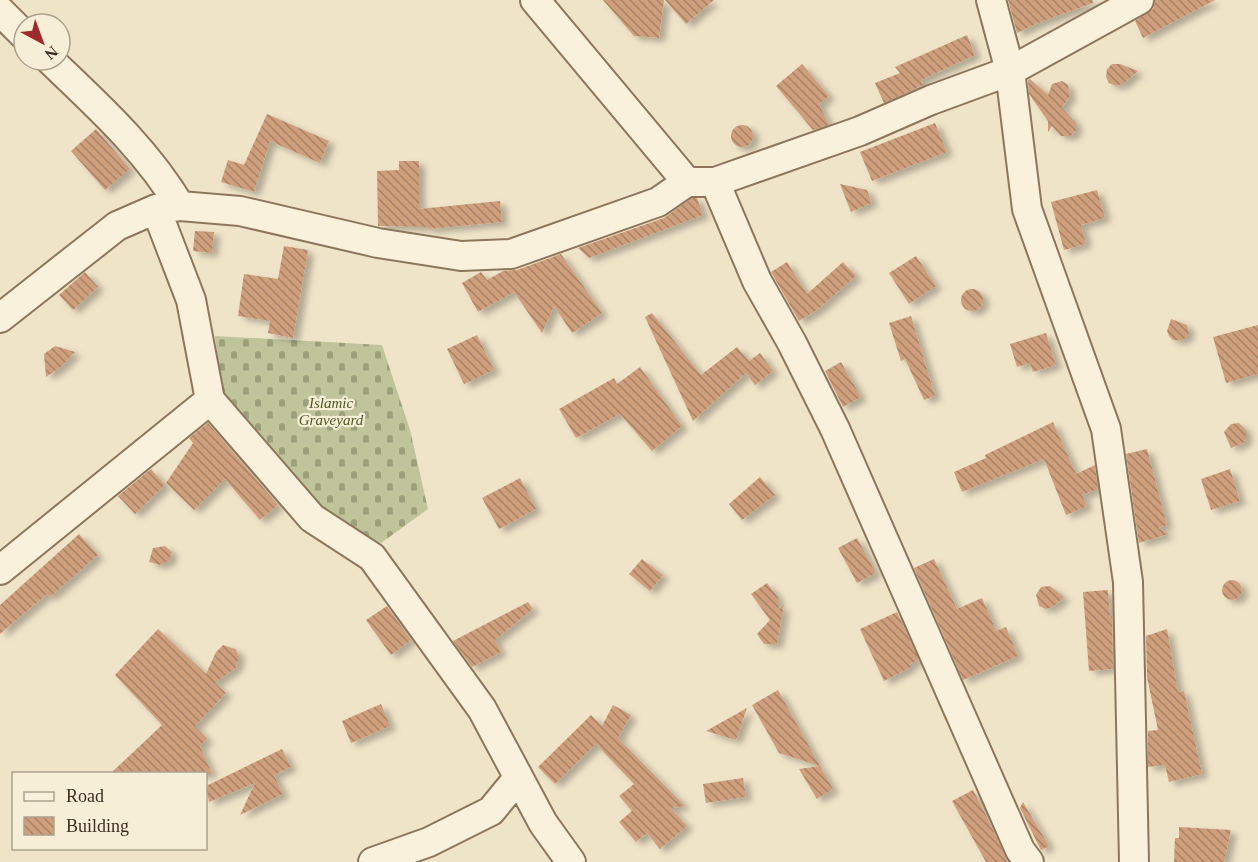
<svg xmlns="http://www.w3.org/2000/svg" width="1258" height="862" font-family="Georgia,serif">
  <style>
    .cemetery { fill: url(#cemetery-stones) }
    .building { fill: url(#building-back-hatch); filter: url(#shadow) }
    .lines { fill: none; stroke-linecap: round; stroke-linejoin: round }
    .street-casing { stroke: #8d765c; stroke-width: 32 }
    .street { stroke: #faf1dc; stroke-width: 28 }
    .labels { text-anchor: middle; stroke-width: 4.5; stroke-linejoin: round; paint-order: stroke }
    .park-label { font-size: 15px; font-style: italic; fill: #4d5a26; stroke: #f7eed8 }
  </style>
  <defs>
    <pattern id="cemetery-stones" width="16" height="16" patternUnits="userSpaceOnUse" patternTransform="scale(1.5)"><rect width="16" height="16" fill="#bfc49a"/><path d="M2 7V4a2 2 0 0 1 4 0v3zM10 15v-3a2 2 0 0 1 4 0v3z" fill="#9ca07d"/></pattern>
    <pattern id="building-back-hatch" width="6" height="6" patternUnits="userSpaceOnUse" patternTransform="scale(1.5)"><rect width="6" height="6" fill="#cf9f7d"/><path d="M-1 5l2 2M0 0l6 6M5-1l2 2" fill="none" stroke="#a98266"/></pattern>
    <filter id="shadow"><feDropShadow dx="6" dy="4" stdDeviation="3" flood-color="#0004"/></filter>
  </defs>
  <rect width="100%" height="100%" fill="#f0e4c8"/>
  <path class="cemetery" d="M215,336l167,9 28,85 18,79 -47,34 -45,-22 -114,-124z"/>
  <path class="building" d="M603,0h61l-5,38 -25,-2z
    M665,0h49l-28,24z
    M1008,0h85v3l-55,20 -21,10z
    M1155,0h60l-72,38 -8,-17 18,-12z
    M967,35l8,20 -54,25 2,5 -39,18 -9,-20 25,-10 -5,-6z
    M802,64l27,32 -10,8 10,21 -16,5 -37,-44z
    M1112,64h8l18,7 -15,13 -7,2 -7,-3 -3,-6 1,-8z
    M1030,79l18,16 4,-11 10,-3 6,4 2,11 -8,12 14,15v7l-5,6h-10l-9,-10 -4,6v-11l-19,-27 -1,-14z
    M267,114l62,27 -9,22 -50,-22 -16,51 -33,-10 7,-22 16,5z
    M935,123l12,29 -75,29 -12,-29z
    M731 136a11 11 0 1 1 22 0a11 11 0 1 1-22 0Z
    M96,129l34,40 -25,21 -34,-39z
    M399,161h20v48l81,-8 2,21 -73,7 -1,-2 -50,-1 -1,-55 22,-1z
    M840,184l27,6 5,13 -21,9z
    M1097,190l8,28 -24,7 5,19 -22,6 -13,-48z
    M692,198h5l6,17 -114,43 -11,-10 86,-30z
    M195,231l19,1 -2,21 -19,-2z
    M284,246l24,4 -15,88 -25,-5 2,-12 -32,-5 6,-42 34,5z
    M561,254l41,59 -30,20 -18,-27 -12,27 -28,-41 -36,20 -16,-29 19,-11 6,8 16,-9 14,-1z
    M916,256l20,30 -27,18 -20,-31z
    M787,262l20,32 36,-32 13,14 -39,34 -18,11 -28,-49z
    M85,272l13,15 -25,23 -14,-15z
    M961 300a11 11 0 1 1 22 0a11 11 0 1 1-22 0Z
    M652,313l49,62 36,-28 12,14 11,-8 13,18 -18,14 -9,-12 -53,48 -48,-104z
    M911,316l24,80 -11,4 -19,-41 -4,2 -12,-38z
    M1171,319l16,6 2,9 -6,6h-10l-4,-4 -2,-5z
    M1258,325v49l-32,9 -13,-46z
    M1046,333l10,32 -23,7 -3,-9 -13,4 -7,-23z
    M477,335l17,35 -30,14 -17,-35z
    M55,346l20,6 -13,14 -16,11 -2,-23z
    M841,362l20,35 -18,10 -18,-36z
    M640,367l42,59 -30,25 -32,-37 -44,24 -17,-29 55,-31 3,6z
    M1053,422l23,52 19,-9 3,24 -16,6 5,11 -21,9 -22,-56 -82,33 -8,-20 32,-14 -1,-3z
    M208,423l70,82 -18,15 -35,-41 -31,31 -28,-27 27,-40 -4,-5z
    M1239,423l7,7v8l-2,5 -13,5 -7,-16 7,-8z
    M1147,449l20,76 -9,3 11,6 -30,9 -13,-89z
    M151,469l14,16 -30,29 -17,-18z
    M1230,469l10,32 -29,9 -10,-31z
    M760,477l15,18 -33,25 -13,-16z
    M520,478l16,31 -37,20 -17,-31z
    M79,534l19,21 -48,42 -3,-3 -47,40v-29z
    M857,538l19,35 -19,10 -19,-35z
    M165,546l7,6 -3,9 -9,4 -11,-3 4,-14z
    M642,559l21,16 -13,16 -21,-17z
    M934,559l23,50 25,-11 14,33 10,-4 12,29 -55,24 -49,-112z
    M1222 590a10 10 0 1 1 20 0a10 10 0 1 1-20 0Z
    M767,583l11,14v13l6,-6 -7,40h-13l-7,-10 13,-14 -19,-26z
    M1050,586l14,11 -11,10 -7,2 -7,-3 -3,-11 5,-8z
    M1108,590l2,27 2,-1 1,53 -24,2 -6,-79z
    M528,602l5,7 -38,31 6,12 -29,15 -19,-26z
    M387,606l24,34 -20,15 -25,-35z
    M897,612l22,48 -9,4 1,3 -27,14 -24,-52z
    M158,629l48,45 10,-22 7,-7 12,4 4,7 -3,12 -21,15 11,10 -31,33 12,13 -7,7 12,28h-102l52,-49 -47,-50z
    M1167,629l11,63 6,-1 18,83 -33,8 -4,-17 -17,2v-36l10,-1 -11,-53 -1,-41z
    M778,690l42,76 -41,-13 -27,-48z
    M381,704l9,22 -39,17 -9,-22z
    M613,705l18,10 -13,23 67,68 -14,2 16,18 -27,23 -13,-16 -11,9 -17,-20 13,-11 -13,-15 15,-12 -38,-40 -41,40 -17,-17 53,-52 11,11z
    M747,708l-11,32 -30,-9z
    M282,749l9,18 -17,8 9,19 -43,21 15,-32 -46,19 -3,-16z
    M820,766l13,23 -16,10 -18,-30z
    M743,778l3,19 -40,6 -3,-19z
    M973,790l14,27 21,45h-22l-34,-61z
    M1023,802l26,44 -8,4 -21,-42z
    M1179,827l52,3 -7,32h-50l1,-24h4z"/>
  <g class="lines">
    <defs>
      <path id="street" d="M535,0l152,182
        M991,0l19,71 17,138 79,220 22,153 6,280
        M0,11l24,24
        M50,60c48,46 96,89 130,146
        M715,182l42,99 35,62 43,86 185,421 9,12
        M156,209l35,91 19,100 102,118 60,39 110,152 61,114 28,39
        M0,318l117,-92 39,-17 24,-3 60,5 138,32 83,13 50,-2 147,-52 29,-20h28l145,-51 71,-31 79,-29 129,-71
        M0,570l210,-170
        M373,862l56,-20 62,-31 27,-33"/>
    </defs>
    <use href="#street" class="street-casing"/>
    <use href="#street" class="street"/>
  </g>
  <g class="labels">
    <g class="park-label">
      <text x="331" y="408">Islamic<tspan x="331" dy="17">Graveyard</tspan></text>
    </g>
  </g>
  <rect x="12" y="772" width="195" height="78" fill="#f7eed8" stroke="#ada18e" stroke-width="1.5"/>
  <rect x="24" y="792" width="30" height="9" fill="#faf1dc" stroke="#ada18e" stroke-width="1.5"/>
  <text x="66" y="802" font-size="18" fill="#3d2e20">Road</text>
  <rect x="24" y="817" width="30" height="18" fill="url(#building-back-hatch)" stroke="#ada18e" stroke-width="1.5"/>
  <text x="66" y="832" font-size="18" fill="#3d2e20">Building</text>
  <g transform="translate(42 42) rotate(139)"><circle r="28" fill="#f7eed8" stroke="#ada18e" stroke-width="1.5"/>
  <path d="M0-4.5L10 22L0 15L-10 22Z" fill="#9e2a2b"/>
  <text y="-9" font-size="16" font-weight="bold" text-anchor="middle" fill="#3d2e20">N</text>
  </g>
</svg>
